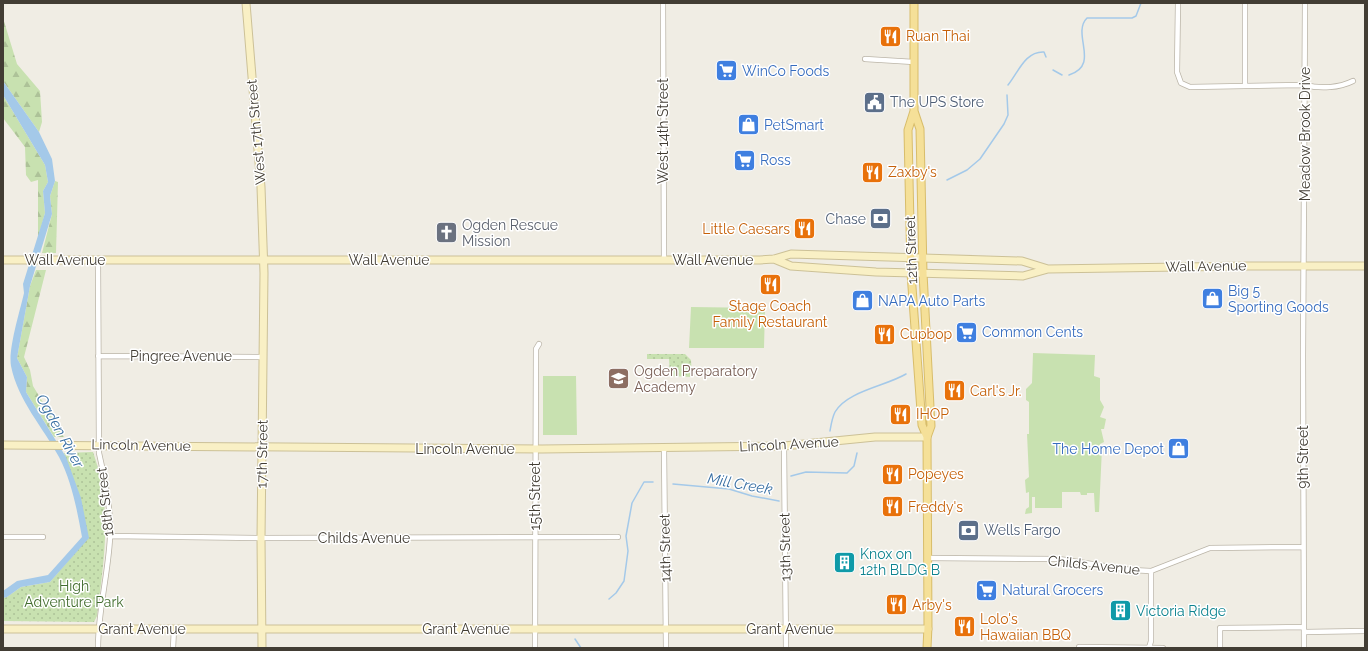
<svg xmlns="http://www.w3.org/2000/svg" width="1368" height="651" font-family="Raleway,sans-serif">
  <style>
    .grass { fill: #c8e1b0 }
    .forest { fill: url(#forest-firs) }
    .park { fill: url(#park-dots) }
    .water { fill: #a4c9e9 }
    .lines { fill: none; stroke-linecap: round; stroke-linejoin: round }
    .stream { stroke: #a4c9e9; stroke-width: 1.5 }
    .street-casing { stroke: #bbb5a8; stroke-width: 6 }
    .secondary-casing { stroke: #ccc197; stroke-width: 9 }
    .primary-casing { stroke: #d8bd6a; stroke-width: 9 }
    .street { stroke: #fff; stroke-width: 4.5 }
    .secondary { stroke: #f9f0c5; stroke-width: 7 }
    .primary { stroke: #f5e098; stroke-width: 7 }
    .labels { text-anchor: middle; stroke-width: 3; stroke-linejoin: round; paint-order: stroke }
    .food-label { font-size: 14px; fill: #c56008; stroke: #fff; text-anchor: start }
    .shop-label { font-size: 14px; fill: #366cbe; stroke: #fff; text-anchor: start }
    .service-label { font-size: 14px; fill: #4e5e75; stroke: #fff; text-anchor: start }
    .street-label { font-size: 14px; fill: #423d34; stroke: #fff }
    .worship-label { font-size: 14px; fill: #5b616d; stroke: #fff; text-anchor: start }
    .education-label { font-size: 14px; fill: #785e54; stroke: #fff; text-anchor: start }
    .culture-label { font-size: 14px; fill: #0d838f; stroke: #fff; text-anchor: start }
    .park-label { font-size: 14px; fill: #426d2e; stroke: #fff }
    .water-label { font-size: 15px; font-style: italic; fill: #386fa3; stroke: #fff }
  </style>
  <defs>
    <pattern id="forest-firs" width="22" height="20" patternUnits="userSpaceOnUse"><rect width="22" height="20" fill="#c8e1b0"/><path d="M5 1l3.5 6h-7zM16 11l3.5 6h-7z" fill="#adc298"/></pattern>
    <pattern id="park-dots" width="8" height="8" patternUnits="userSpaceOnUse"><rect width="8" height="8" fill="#c8e1b0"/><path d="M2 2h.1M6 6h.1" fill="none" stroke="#adc298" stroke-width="1.8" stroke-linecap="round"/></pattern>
  </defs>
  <rect width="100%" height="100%" fill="#f0ede4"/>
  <path class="grass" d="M691,307l74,1 -1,40h-75z
    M1033,353l62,2 -1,21 6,2v22l4,7 -4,10 6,2 -2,10h-3l3,13 -4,2 2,4 -3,64h-4l-1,-19h-7v2h-6l-1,-3h-18v16h-27v-11h-3v16l-7,1 1,-5 3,-2v-15l-3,1 -1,-13 4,-3 -2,-43h2v-32l-3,-2v-11l6,-6z
    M543,376h33l1,59h-34z"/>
  <path class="forest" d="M3,18l14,46 23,27 2,31 -3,10 -36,-51z
    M3,95l42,70 3,17 -5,9 2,22 -7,25v-58l-7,2 -5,-7 -1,-28 -22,-29z
    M55,181l3,1 -2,71h-14l10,-39 -2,-18z
    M36,270h10l-22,87 6,13 3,16 31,51h-10l-28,-45 1,-15 -10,-19 13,-72z"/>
  <path class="park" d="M647,354h38l6,6 1,17 -22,-1 -1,-17h-22z
    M93,452c20,56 11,107 4,164l-3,6 -91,-1v-23l4,-1 14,-10 29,-5 38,-44 -24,-85z"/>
  <path class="water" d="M3,81l36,51 13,27 3,22 -5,15 2,18 -22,72 -13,72 10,19 -1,15 40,65 15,41 8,40 -39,44 -29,5 -14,10 -4,1v-7l14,-10 31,-6 34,-38c-5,-27 -10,-55 -23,-80 -16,-30 -41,-56 -48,-91 -3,-17 9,-55 13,-73l-1,-9 22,-71 -2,-22 5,-9 -3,-17 -42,-70z"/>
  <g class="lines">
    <path class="stream" d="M1053,70l9,5
      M1069,75c32,-10 2,-41 18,-57h45l4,-2 5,-13
      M1008,85c10,-12 17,-34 36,-33l2,5
      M947,180l20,-10 13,-11 24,-35 4,-9 -1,-20
      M830,431c1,-6 2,-13 5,-19 12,-21 51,-26 71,-38
      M791,476l15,-4 41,1 7,-7 3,-13
      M673,484l56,5 23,7 27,5
      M609,599l7,-6 8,-12 4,-30 -2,-15 6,-33 12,-21h9
      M575,639l6,9"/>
    <defs>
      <path id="street" d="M663,3l1,256
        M1178,3l-1,69 4,11 9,4 115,-2c15,4 34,3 48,-4
        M865,59l49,3
        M1245,86v-83
        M98,356l165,1
        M784,446l2,202
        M664,448l2,200
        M110,536l151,2 357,-1
        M3,537h40
        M928,558l131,1 72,11 20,1 59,-23 93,-1
        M1304,632l61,-1
        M1079,647l84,1
        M98,648c0,-37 10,-73 12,-110 2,-26 -5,-59 -11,-85l-1,-193
        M173,648l1,-19
        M535,648l1,-299 3,-5
        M1149,648l2,-7v-70
        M1220,648v-20l84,-1
        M1304,648l-1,-292 2,-353"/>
      <path id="secondary" d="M246,3l15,184 3,86 -3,265 1,110
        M774,259l17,7 85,6 147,4 25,-7 200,-3h117
        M3,260h757l14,-1 17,-5 231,7 26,8
        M3,445l539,4 242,-3 91,-9h52
        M3,629h925"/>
      <path id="primary" d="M914,3v108l6,18 3,144 8,153 -4,11
        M914,111l-6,19 3,143 11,152 5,12 1,189 -1,22"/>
    </defs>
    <use href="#street" class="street-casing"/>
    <use href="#secondary" class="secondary-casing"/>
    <use href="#primary" class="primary-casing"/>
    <use href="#street" class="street"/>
    <use href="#secondary" class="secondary"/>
    <use href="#primary" class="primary"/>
  </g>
  <defs>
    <symbol id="restaurant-square" viewBox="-11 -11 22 22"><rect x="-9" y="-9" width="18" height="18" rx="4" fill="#e8710a" stroke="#fff"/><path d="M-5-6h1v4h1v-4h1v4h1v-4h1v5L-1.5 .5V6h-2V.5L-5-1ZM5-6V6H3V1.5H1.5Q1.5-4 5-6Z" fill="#fff"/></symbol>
    <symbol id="supermarket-square" viewBox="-11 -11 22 22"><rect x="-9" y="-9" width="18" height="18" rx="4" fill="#3f7fe0" stroke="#fff"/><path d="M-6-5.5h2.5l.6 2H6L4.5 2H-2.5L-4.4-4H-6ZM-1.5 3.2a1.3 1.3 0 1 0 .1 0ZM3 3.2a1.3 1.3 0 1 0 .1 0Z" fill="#fff"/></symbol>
    <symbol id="civic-square" viewBox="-11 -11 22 22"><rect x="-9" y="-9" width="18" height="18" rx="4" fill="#5c6f8a" stroke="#fff"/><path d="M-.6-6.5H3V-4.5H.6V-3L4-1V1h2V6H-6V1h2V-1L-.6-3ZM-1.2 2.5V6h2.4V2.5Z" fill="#fff"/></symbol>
    <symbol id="shop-square" viewBox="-11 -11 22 22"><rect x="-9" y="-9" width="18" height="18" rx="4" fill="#3f7fe0" stroke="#fff"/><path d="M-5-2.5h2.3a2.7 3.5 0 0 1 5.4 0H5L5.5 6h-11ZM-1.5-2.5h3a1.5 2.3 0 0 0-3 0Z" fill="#fff"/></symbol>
    <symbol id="bank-square" viewBox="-11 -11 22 22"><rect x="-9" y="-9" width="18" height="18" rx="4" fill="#5c6f8a" stroke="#fff"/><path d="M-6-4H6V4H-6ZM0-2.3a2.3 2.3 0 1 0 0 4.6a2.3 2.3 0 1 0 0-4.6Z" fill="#fff"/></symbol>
    <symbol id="church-square" viewBox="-11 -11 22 22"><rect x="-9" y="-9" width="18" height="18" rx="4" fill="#6b7280" stroke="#fff"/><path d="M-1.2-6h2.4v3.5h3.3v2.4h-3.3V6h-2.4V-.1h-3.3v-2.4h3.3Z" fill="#fff"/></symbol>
    <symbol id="school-square" viewBox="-11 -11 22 22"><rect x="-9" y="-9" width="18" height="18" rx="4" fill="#8d6e63" stroke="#fff"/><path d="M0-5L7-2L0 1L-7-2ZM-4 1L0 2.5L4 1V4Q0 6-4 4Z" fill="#fff"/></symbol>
    <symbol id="building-square" viewBox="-11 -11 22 22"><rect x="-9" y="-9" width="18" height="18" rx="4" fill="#0f9aa8" stroke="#fff"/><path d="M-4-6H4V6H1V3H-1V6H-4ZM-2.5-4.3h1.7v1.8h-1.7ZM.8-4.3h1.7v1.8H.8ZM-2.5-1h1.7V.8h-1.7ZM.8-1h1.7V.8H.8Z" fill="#fff"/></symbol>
  </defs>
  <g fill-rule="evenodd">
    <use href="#restaurant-square" x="878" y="24" width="25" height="25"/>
    <use href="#supermarket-square" x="714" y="58" width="25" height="25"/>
    <use href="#civic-square" x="862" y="90" width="25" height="25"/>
    <use href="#shop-square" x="736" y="112" width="25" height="25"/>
    <use href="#supermarket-square" x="732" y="148" width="25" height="25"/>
    <use href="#restaurant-square" x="860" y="160" width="25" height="25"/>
    <use href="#bank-square" x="868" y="206" width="25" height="25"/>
    <use href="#restaurant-square" x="792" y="216" width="25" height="25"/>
    <use href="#church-square" x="434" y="220" width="25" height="25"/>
    <use href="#restaurant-square" x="758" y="272" width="25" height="25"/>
    <use href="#shop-square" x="1200" y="286" width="25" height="25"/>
    <use href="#shop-square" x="850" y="288" width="25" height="25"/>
    <use href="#supermarket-square" x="954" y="320" width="25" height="25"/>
    <use href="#restaurant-square" x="872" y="322" width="25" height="25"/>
    <use href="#school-square" x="606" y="366" width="25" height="25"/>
    <use href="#restaurant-square" x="942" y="378" width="25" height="25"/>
    <use href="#restaurant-square" x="888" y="402" width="25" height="25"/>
    <use href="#shop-square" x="1166" y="436" width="25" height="25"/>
    <use href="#restaurant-square" x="880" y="462" width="25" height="25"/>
    <use href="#restaurant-square" x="880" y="494" width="25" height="25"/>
    <use href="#bank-square" x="956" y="518" width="25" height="25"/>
    <use href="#building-square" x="832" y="550" width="25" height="25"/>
    <use href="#supermarket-square" x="974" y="578" width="25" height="25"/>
    <use href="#restaurant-square" x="884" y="592" width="25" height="25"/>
    <use href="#building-square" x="1108" y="598" width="25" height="25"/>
    <use href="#restaurant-square" x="952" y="614" width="25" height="25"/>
  </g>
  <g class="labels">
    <g class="food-label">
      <text x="906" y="41">Ruan Thai</text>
      <text x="888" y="177">Zaxby's</text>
      <text x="790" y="234" text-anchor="end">Little Caesars</text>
      <text x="770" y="311" text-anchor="middle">Stage Coach<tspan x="770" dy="16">Family Restaurant</tspan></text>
      <text x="900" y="339">Cupbop</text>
      <text x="970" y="396">Carl's Jr.</text>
      <text x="916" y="419">IHOP</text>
      <text x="908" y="479">Popeyes</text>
      <text x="908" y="512">Freddy's</text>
      <text x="912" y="610">Arby's</text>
      <text x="980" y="624">Lolo's<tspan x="980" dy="16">Hawaiian BBQ</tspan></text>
    </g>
    <g class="shop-label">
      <text x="742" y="76">WinCo Foods</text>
      <text x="764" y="130">PetSmart</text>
      <text x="760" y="165">Ross</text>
      <text x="1228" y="296">Big 5<tspan x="1228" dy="16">Sporting Goods</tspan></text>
      <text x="878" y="306">NAPA Auto Parts</text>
      <text x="982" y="337">Common Cents</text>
      <text x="1164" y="454" text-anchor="end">The Home Depot</text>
      <text x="1002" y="595">Natural Grocers</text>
    </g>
    <g class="service-label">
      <text x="890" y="107">The UPS Store</text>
      <text x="866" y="224" text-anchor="end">Chase</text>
      <text x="984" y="535">Wells Fargo</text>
    </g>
    <g class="street-label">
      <text transform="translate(663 131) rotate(-90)" y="5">West 14th Street</text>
      <text transform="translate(256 132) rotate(-95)" y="5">West 17th Street</text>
      <text transform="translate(1305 134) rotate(-90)" y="5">Meadow Brook Drive</text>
      <text transform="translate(911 250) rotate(-92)" y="5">12th Street</text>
      <text x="65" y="265">Wall Avenue</text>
      <text x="389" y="265">Wall Avenue</text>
      <text x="713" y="265">Wall Avenue</text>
      <text transform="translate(1206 266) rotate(-1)" y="5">Wall Avenue</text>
      <text x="181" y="361">Pingree Avenue</text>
      <text transform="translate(789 444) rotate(-3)" y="5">Lincoln Avenue</text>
      <text transform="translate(141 445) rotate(1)" y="5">Lincoln Avenue</text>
      <text x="465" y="454">Lincoln Avenue</text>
      <text transform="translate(262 454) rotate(-89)" y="5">17th Street</text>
      <text transform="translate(1303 457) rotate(-90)" y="5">9th Street</text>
      <text transform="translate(535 496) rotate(-90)" y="5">15th Street</text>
      <text transform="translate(105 502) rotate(-96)" y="5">18th Street</text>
      <text x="364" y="543">Childs Avenue</text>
      <text transform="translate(785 547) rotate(-91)" y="5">13th Street</text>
      <text transform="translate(665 548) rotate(-91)" y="5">14th Street</text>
      <text transform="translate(1094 565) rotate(6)" y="5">Childs Avenue</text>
      <text x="142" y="634">Grant Avenue</text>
      <text x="466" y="634">Grant Avenue</text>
      <text x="790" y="634">Grant Avenue</text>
    </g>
    <g class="worship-label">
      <text x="462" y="230">Ogden Rescue<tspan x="462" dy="16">Mission</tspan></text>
    </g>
    <g class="education-label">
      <text x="634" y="376">Ogden Preparatory<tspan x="634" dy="16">Academy</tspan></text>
    </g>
    <g class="culture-label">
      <text x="860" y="559">Knox on<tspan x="860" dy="16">12th BLDG B</tspan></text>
      <text x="1136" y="616">Victoria Ridge</text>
    </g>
    <g class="park-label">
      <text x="74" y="591">High<tspan x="74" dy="16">Adventure Park</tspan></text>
    </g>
    <g class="water-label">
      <text transform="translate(60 431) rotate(61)" y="5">Ogden River</text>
      <text transform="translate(740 484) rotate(10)" y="5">Mill Creek</text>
    </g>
  </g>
  <rect width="1368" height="651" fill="none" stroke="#423d34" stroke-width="8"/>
</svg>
